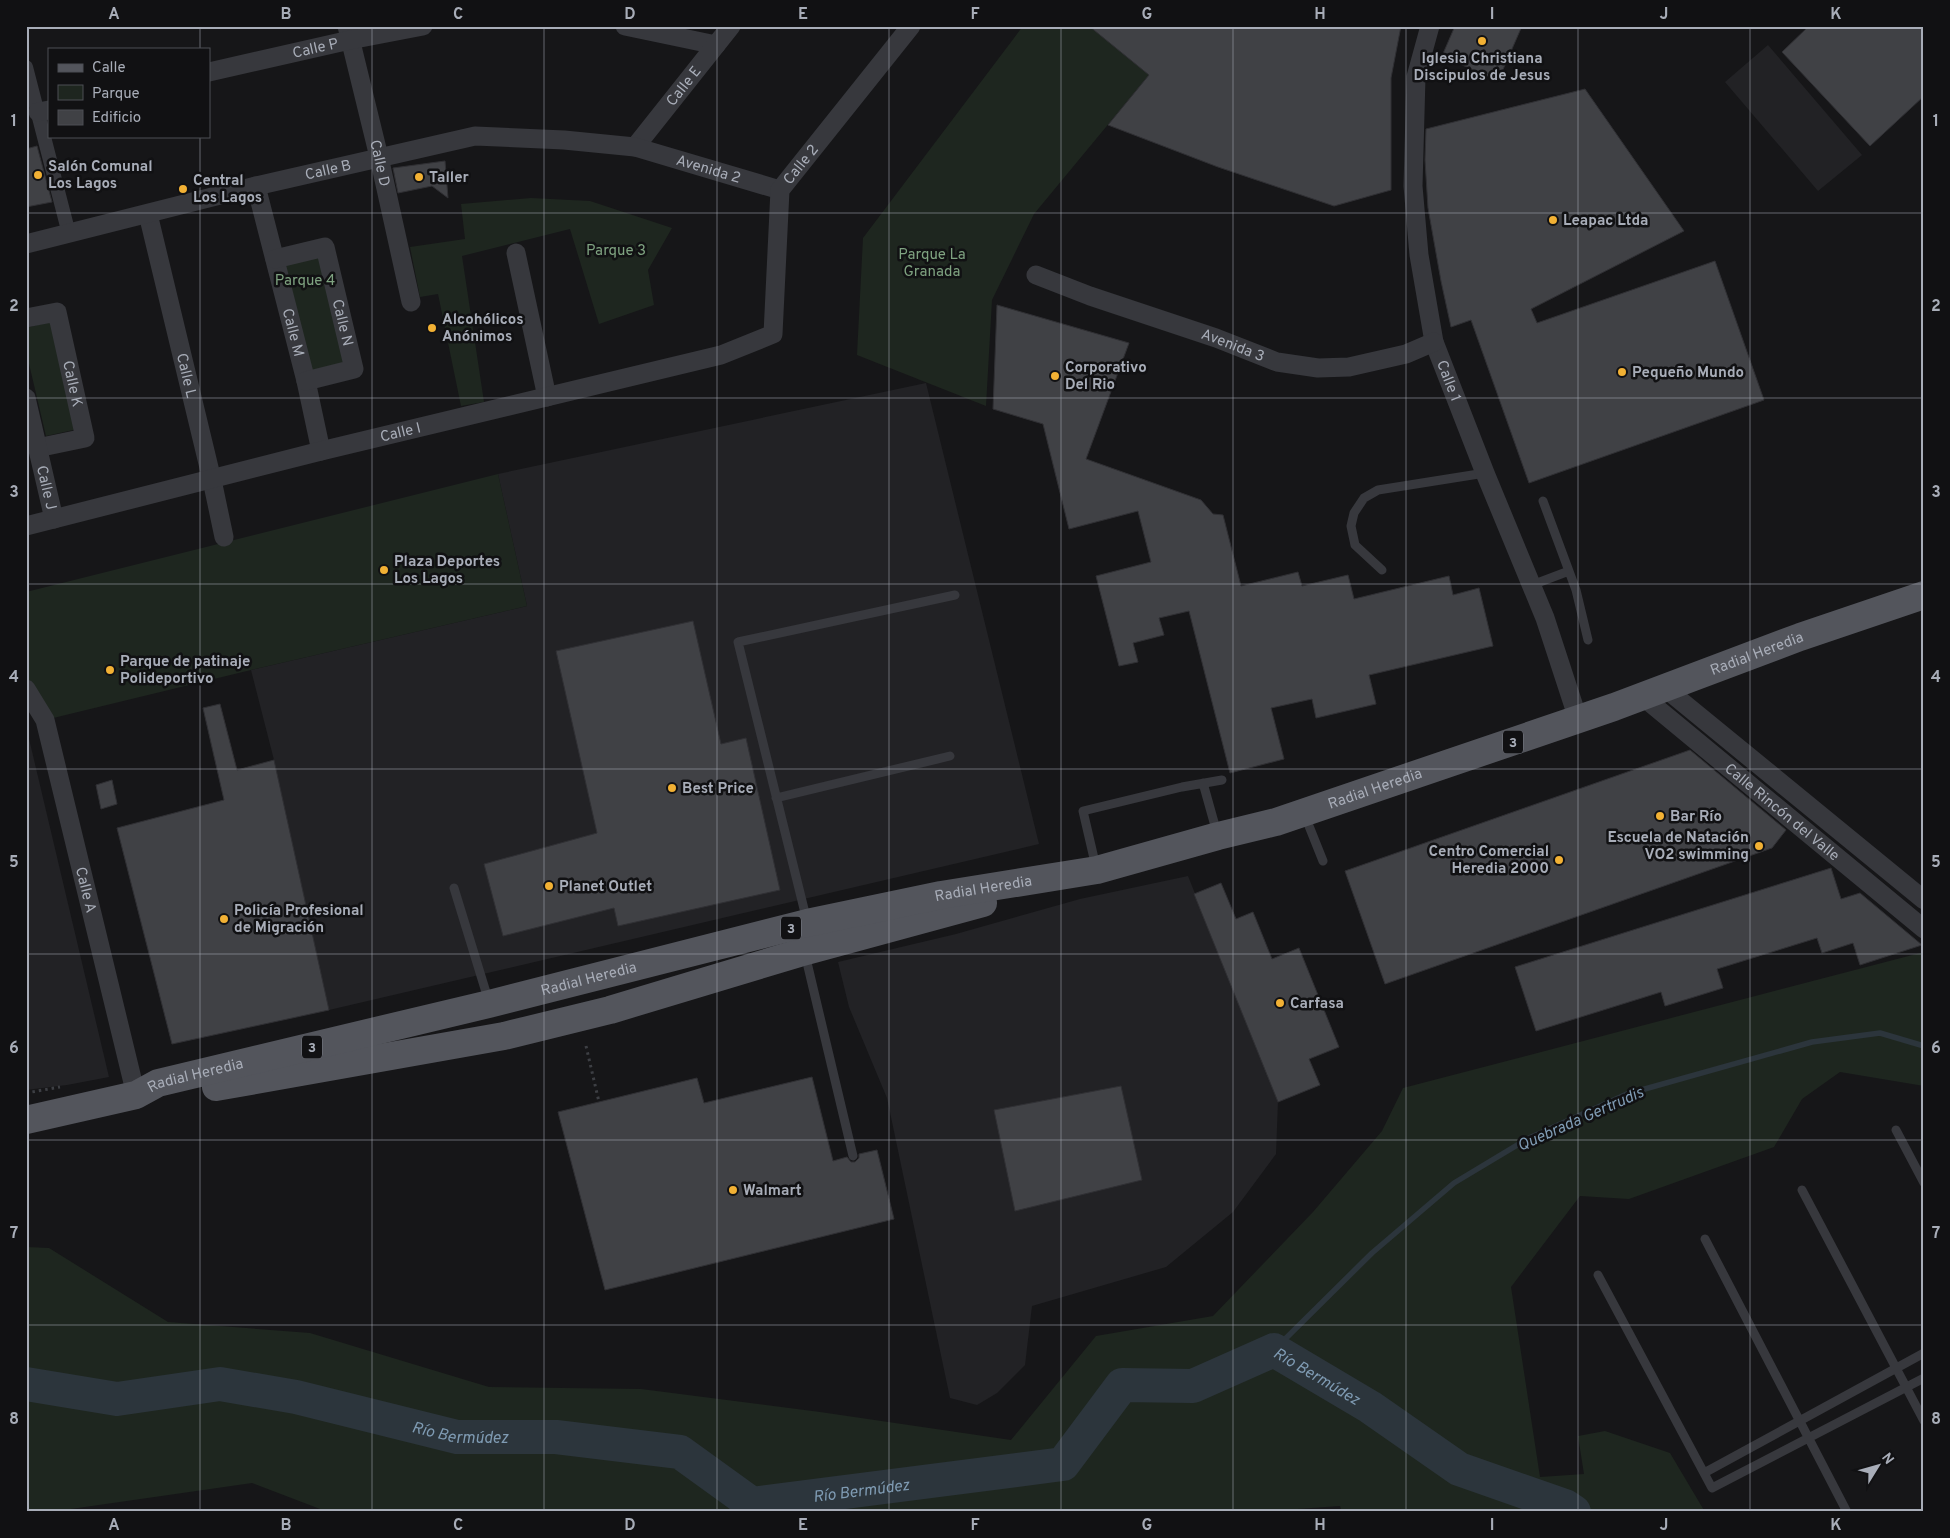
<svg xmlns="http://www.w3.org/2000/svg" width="1950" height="1538" font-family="Overpass,sans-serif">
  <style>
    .built { fill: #222225 }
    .green { fill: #1e261f }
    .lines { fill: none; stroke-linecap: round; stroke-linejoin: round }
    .stream { stroke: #2c353c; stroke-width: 5.5 }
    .river { stroke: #2c353c; stroke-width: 34 }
    .building { fill: #404145; stroke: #303034 }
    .path { stroke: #3d3f44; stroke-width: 3; stroke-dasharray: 2.5 4; stroke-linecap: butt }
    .service { stroke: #37383d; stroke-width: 9 }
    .pedestrian { stroke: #37383d; stroke-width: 14 }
    .minor { stroke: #37383d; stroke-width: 19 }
    .primary { stroke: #53555c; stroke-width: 28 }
    .grid { fill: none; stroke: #a8adb8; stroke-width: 1; stroke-opacity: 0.55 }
    .poi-dot { fill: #f2b134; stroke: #111113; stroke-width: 2 }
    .labels { text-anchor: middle; stroke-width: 5; stroke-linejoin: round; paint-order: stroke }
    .shield { fill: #111113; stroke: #7b7e86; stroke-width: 1 }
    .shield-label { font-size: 14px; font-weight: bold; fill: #a8adb8 }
    .street-label { font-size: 15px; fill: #a8adb8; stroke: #111113 }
    .poi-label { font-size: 15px; font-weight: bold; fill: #a8adb8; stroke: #111113; text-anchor: start }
    .park-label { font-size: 15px; fill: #7fa381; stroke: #111113 }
    .water-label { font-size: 16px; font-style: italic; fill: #7f9bb3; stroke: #111113 }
    .neatline { fill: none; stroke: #a8adb8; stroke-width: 2 }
    .grid-label { font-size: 16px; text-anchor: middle; font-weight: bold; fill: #a8adb8 }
  </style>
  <rect width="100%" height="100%" fill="#161618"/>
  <path class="built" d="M1768,45l94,110 -44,36 -93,-109z
    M926,383l113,461 -710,166 -55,-250 -23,-90 276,-64 -29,-132z
    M26,726l83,351 -42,8 -41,5z
    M1188,876l90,225 -2,53 -43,58 -67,55 -134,39 -7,59 -28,28 -20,12 -27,-7 -63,-300 -38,-91 -11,-45 118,-28 124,-35z"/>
  <path class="green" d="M1023,26h66l60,49 -115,139 -42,86 -6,106 -129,-51 6,-117z
    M531,198l59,3 82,27 -24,42 6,35 -55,19 -29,-95 -108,27 22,146 -23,4 -23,-112 -18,3 -10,-50 55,-8 -4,-35z
    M322,251l24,114 -40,11 -31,-117z
    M53,321l25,108 -32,7 -20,-85v-23z
    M498,474l29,132 -276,64 -206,50 -19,-31v-97z
    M1924,952v134l-84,-14 -38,27 -28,48 -145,52 -49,-3 -69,91 29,190 44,-3 -6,-38 27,-5 65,22 35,59h-363l-2,-6 -86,6h-926l-76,-29 -202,29h-24v-265l23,1 119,74 142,11 179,54 152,2 179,23 191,28 85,-104 117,-20 100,-104 69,-81 21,-43z"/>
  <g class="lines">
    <path class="stream" d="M1274,1350l98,-97 82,-70 75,-45 98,-44 185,-52 68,-9 44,13"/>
    <path class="river" id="s1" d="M26,1384l91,15 103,-15 76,13 161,40h99l124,15 72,52 311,-40 59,-79 71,1 81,-36 96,57 89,62 106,37 9,6"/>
  </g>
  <path class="building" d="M1089,26h312l-10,52v112l-57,16 -116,-39 -110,-42 41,-50z
    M1455,26h67l-24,55 -56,-25z
    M1809,26h115v70l-54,50 -88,-94z
    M1585,89l99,142 -153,78 6,14 178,-62 49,139 -235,83 -58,-163 -20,7 -10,-46 -13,-73 -3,-48 1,-31z
    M37,146l15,56 -26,5v-58z
    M445,161l3,37 -16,-12 -34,7 -5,-25z
    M997,305l132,38 -43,116 115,41 12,14 10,1 18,71 57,-14 4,14 46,-11 6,24 95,-23 4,19 26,-7 14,58 -124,29 7,29 -60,14 -4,-19 -41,9 13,51 -54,14 -41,-162 -30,7 5,17 -31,8 5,19 -19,4 -23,-90 55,-14 -13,-51 -69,18 -26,-105 -50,-15z
    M693,621l28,123 25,-6 34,152 -162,36 -4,-18 -111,28 -19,-72 113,-31 -41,-182z
    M220,704l17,66 37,-10 55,250 -157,34 -55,-216 107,-28 -21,-92z
    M1690,750l96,80 -14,18 -387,136 -40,-113z
    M112,780l5,24 -16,5 -5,-24z
    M1831,868l10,31 19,-6 62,52 -62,20 -7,-22 -31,10 -5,-15 -100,31 6,19 -58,18 -4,-14 -125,39 -21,-64z
    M1221,883l15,36 17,-7 19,47 27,-11 40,99 -30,12 11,26 -42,17 -84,-208z
    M812,1077l21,84 14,-4 4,5h4l4,-4v-4l18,-4 17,69 -289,71 -47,-178 139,-34 7,25z
    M1121,1086l21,94 -127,31 -21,-101z"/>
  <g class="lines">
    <path class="path" d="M586,1046l13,56
      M26,1093l34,-6"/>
    <path class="service" d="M1543,501l33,89 12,50
      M1382,570l-27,-25 -4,-19 3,-13 10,-15 14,-8 107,-17
      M1532,585l37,-14
      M1203,783l14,50
      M776,798l174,-42
      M1305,816l18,45
      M1096,867l-13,-56 99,-24 40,-7
      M454,888l35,114
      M807,921l-69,-279 217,-47
      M805,954l48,202
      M1896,1130l28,53
      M1802,1190l122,231
      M1705,1239l142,273
      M1598,1275l114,213 212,-110
      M1704,1473l220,-120"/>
    <path class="pedestrian" d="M26,67l43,167"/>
    <g class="minor">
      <path id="s2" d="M347,26l32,131 32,145"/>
      <path d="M625,26l91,19"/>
      <path id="s3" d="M1430,26l-14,51 -3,109 6,69 15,87 51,131 60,145 33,101"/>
      <path id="s4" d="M209,72l141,-32 73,-14"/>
      <path d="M38,112l11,-2"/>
      <path id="s5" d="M635,147l96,-121"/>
      <path id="s6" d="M256,186l50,195 15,70"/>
      <path id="s7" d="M148,214l64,266 12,57"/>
      <path id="s8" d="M26,244l230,-58 219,-50 89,4 71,7 145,43"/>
      <path d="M516,253l31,144"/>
      <path id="s9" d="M275,259l50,-12 29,122 -48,12"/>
      <path id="s10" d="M1036,275l54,21 126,42 61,24 41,6 31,-1 57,-13 28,-12"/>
      <path id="s11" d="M26,318l31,-6 28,126 -48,10"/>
      <path id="s12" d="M26,398l28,121"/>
      <path id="s13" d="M26,526l295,-75 400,-96 52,-21 7,-144 131,-164"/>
      <path d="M1665,688l259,212"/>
      <path id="s14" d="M26,689l19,31 91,375"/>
      <path id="s15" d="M1642,696l282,233"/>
    </g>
    <g class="primary">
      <path d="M216,1087l288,-51 106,-26 189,-57 184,-50"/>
      <path id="s16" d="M26,1120l110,-25 22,-12 331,-79 318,-81 134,-28 156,-25 121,-34 58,-14 338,-115 186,-70 124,-42"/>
    </g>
  </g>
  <path class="grid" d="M200,26v23M372,26v1486M544,26v1486M717,26v1486M889,26v1486M1061,26v1486M1233,26v1486M1406,26v1486M1578,26v1486M1750,26v1486M200,136v1376M26,213h1898M26,398h1898M26,584h1898M26,769h1898M26,954h1898M26,1140h1898M26,1325h1898"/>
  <g class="poi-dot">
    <circle cx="1482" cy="41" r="5"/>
    <circle cx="38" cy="175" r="5"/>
    <circle cx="419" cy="177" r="5"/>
    <circle cx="183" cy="189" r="5"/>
    <circle cx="1553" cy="220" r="5"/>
    <circle cx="432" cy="328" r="5"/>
    <circle cx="1622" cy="372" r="5"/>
    <circle cx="1055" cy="376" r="5"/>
    <circle cx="384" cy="570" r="5"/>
    <circle cx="110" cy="670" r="5"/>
    <circle cx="672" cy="788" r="5"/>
    <circle cx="1660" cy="816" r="5"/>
    <circle cx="1759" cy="846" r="5"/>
    <circle cx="1559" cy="860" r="5"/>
    <circle cx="549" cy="886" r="5"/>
    <circle cx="224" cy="919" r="5"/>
    <circle cx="1280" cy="1003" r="5"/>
    <circle cx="733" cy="1190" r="5"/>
  </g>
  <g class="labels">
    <g class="shield">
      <rect x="1503" y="730.5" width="20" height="23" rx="4"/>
      <rect x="781" y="916.5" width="20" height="23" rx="4"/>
      <rect x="302" y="1035.5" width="20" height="23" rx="4"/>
    </g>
    <g class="shield-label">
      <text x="1513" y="747">3</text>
      <text x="791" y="933">3</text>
      <text x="312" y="1052">3</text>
    </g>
    <g class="street-label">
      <text dy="5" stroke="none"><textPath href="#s4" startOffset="109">Calle P</textPath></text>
      <text dy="5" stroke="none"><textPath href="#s5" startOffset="78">Calle E</textPath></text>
      <text dy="5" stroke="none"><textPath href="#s2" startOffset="141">Calle D</textPath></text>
      <text dy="5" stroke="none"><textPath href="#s13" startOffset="949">Calle 2</textPath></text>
      <text dy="5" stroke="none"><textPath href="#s8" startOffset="311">Calle B</textPath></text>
      <text dy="5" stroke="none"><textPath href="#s8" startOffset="699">Avenida 2</textPath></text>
      <text dy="5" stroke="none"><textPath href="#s9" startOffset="129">Calle N</textPath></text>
      <text dy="5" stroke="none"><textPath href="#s6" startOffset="151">Calle M</textPath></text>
      <text dy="5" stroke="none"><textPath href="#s10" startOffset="209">Avenida 3</textPath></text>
      <text dy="5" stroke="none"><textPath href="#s7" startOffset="166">Calle L</textPath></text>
      <text dy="5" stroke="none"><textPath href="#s3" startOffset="361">Calle 1</textPath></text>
      <text dy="5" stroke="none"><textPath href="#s11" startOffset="105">Calle K</textPath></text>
      <text dy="5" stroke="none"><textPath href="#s13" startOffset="386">Calle I</textPath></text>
      <text dy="5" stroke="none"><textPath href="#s12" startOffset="92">Calle J</textPath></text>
      <text dy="5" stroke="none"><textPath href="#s16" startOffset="1796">Radial Heredia</textPath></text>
      <text dy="5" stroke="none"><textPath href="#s16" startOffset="1391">Radial Heredia</textPath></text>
      <text dy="5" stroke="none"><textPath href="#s15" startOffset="182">Calle Rincón del Valle</textPath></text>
      <text dy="5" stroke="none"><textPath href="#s16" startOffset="986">Radial Heredia</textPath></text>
      <text dy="5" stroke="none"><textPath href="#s14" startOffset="211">Calle A</textPath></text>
      <text dy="5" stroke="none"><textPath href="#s16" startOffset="581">Radial Heredia</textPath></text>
      <text dy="5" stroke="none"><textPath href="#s16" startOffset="176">Radial Heredia</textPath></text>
    </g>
    <g class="poi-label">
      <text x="1482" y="63" text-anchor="middle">Iglesia Christiana<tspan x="1482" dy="17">Discipulos de Jesus</tspan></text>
      <text x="48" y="171">Salón Comunal<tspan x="48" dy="17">Los Lagos</tspan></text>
      <text x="429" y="182">Taller</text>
      <text x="193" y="185">Central<tspan x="193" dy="17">Los Lagos</tspan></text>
      <text x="1563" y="225">Leapac Ltda</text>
      <text x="442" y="324">Alcohólicos<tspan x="442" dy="17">Anónimos</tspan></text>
      <text x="1065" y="372">Corporativo<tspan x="1065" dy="17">Del Rio</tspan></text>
      <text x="1632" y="377">Pequeño Mundo</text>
      <text x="394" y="566">Plaza Deportes<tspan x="394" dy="17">Los Lagos</tspan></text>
      <text x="120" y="666">Parque de patinaje<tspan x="120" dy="17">Polideportivo</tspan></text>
      <text x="682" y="793">Best Price</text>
      <text x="1670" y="821">Bar Río</text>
      <text x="1749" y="842" text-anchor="end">Escuela de Natación<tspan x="1749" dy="17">VO2 swimming</tspan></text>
      <text x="1549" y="856" text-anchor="end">Centro Comercial<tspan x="1549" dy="17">Heredia 2000</tspan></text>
      <text x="559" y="891">Planet Outlet</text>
      <text x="234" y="915">Policía Profesional<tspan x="234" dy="17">de Migración</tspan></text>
      <text x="1290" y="1008">Carfasa</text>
      <text x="743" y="1195">Walmart</text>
    </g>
    <g class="park-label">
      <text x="616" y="255">Parque 3</text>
      <text x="932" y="259">Parque La<tspan x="932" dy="17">Granada</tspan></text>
      <text x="305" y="285">Parque 4</text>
    </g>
    <g class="water-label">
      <text transform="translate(1580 1118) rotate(-24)" y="6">Quebrada Gertrudis</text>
      <text dy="6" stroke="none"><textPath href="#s1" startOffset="1374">Río Bermúdez</textPath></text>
      <text dy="6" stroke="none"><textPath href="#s1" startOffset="442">Río Bermúdez</textPath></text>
      <text dy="6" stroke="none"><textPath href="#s1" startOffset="862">Río Bermúdez</textPath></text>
    </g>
  </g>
  <rect width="1950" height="1538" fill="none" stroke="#111113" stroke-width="55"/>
  <rect x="48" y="48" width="162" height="90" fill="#111113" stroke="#4d4f55"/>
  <rect x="58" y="64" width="25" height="8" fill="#53555c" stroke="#4d4f55"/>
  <text x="92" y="72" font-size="15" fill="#a8adb8">Calle</text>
  <rect x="58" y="85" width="25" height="15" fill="#1e261f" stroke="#4d4f55"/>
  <text x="92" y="98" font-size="15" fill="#a8adb8">Parque</text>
  <rect x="58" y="110" width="25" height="15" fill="#404145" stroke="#4d4f55"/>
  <text x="92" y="122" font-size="15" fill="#a8adb8">Edificio</text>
  <g transform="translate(1878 1466) rotate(53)" stroke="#111113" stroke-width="4" paint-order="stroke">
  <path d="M0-4L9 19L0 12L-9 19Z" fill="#a8adb8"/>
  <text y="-8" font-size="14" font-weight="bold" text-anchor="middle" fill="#a8adb8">N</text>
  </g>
  <rect x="28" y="28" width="1894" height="1482" class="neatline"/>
  <g class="grid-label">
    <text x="114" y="19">A</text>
    <text x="286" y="19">B</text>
    <text x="458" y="19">C</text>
    <text x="630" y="19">D</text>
    <text x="803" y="19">E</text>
    <text x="975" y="19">F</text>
    <text x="1147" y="19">G</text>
    <text x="1320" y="19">H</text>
    <text x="1492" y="19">I</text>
    <text x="1664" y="19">J</text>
    <text x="1836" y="19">K</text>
    <text x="14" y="126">1</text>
    <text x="1936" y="126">1</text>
    <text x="14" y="311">2</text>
    <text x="1936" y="311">2</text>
    <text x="14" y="497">3</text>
    <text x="1936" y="497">3</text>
    <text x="14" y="682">4</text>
    <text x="1936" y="682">4</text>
    <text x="14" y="867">5</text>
    <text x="1936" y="867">5</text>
    <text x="14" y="1053">6</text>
    <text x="1936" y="1053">6</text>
    <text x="14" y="1238">7</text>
    <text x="1936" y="1238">7</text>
    <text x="14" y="1424">8</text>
    <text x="1936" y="1424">8</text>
    <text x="114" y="1530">A</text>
    <text x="286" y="1530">B</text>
    <text x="458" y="1530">C</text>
    <text x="630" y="1530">D</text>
    <text x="803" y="1530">E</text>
    <text x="975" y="1530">F</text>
    <text x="1147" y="1530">G</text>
    <text x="1320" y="1530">H</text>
    <text x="1492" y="1530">I</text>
    <text x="1664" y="1530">J</text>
    <text x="1836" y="1530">K</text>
  </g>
</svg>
